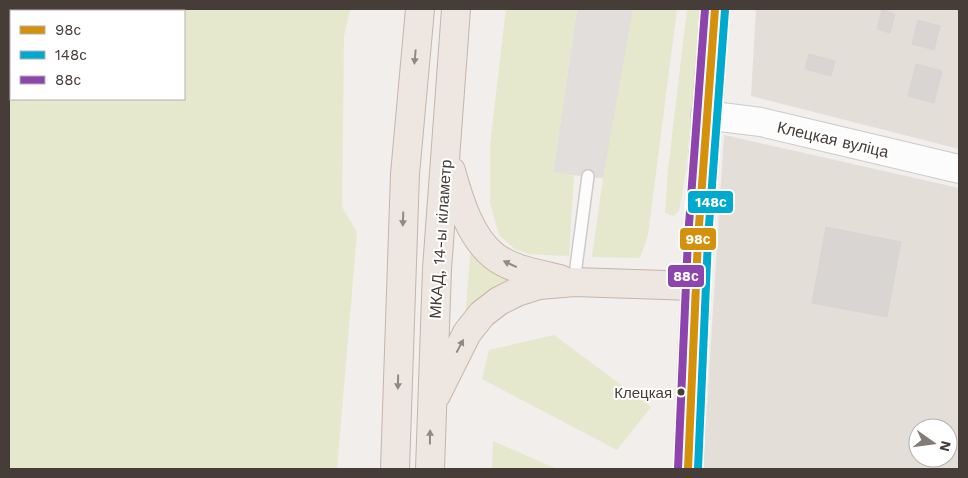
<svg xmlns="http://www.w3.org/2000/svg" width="968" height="478" font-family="'Work Sans',sans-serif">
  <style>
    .residential { fill: #e4ded9; fill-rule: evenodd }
    .industrial { fill: #e2dedb }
    .green { fill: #e5e8cd; fill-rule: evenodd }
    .building { fill: #d9d5d2; stroke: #d9d4d1 }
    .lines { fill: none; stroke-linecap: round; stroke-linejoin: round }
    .service-casing { stroke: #cdcac7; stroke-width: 14 }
    .tertiary-casing { stroke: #cdcac7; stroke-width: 30 }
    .secondary-casing { stroke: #d1cac4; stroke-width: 30 }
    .trunk-casing { stroke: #c6b4a8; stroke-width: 30 }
    .service { stroke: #fdfcfc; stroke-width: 11 }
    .tertiary { stroke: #fdfcfc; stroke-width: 28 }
    .secondary { stroke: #f6f3f0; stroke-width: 28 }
    .trunk { stroke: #eee6e0; stroke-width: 28 }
    .bus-1-casing { stroke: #fff; stroke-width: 11 }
    .bus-2-casing { stroke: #fff; stroke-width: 11 }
    .bus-3-casing { stroke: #fff; stroke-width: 11 }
    .bus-1 { stroke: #d4910b; stroke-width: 8 }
    .bus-2 { stroke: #00a9ce; stroke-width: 8 }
    .bus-3 { stroke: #8e44ad; stroke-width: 8 }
    .oneway { fill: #928984 }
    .bus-dot { fill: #463d38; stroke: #fff; stroke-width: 2 }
    .labels { text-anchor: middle; stroke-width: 4; stroke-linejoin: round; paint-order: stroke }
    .bus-label { font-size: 15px; fill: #463d38; stroke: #fff; text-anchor: end }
    .street-label { font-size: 16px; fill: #463d38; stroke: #fff }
    .line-badge { stroke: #fff; stroke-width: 2 }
    .badge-label { font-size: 14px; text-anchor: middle; font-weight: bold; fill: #fff }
  </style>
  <rect width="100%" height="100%" fill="#f1eeeb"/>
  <path class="residential" d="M756,9h203v140l-208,-53z
    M724,135l235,53v281h-256zM918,428h30v30h-30z"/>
  <path class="industrial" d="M577,9h68l-25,171 -67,-7z"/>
  <path class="green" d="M9,9h341l-6,27 -2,171 15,25 -20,237h-328zM184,11v88h-173v-88z
    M506,9h71l-24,163 21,3 -5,81 -40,-2 -14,-5 -16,-14 -9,-32v-58z
    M633,9h44l-29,226 -8,23 -48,-1 11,-79z
    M687,9h14l-15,161 -7,41 -6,5 -8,-3 3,-43z
    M471,247l50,34 -56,38z
    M554,335l97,72 -34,43 -135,-71 7,-29z
    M493,441l64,28h-65z"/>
  <path class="building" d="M882,10l13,4 -5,19 -13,-4z
    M918,20l22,6 -6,24 -22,-6z
    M809,54l26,7 -4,15 -26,-7z
    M916,64l26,7 -8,32 -26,-7z
    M826,227l75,15 -14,75 -75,-14z"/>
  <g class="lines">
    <defs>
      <path id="service" d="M574,282l14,-106"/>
      <path id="tertiary" d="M705,115l56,7 198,47"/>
      <path id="secondary" d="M688,469c5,-154 13,-307 27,-460"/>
      <path id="trunk" d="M451,171c8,29 19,66 43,85 18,14 45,18 66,23
        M436,395l31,-62 15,-19 17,-13 18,-9 22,-7 35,-3 121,4
        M395,469l10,-295 15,-165
        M430,469l7,-200 19,-260"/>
    </defs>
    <use href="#service" class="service-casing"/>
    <use href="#tertiary" class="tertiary-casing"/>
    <use href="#secondary" class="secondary-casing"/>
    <use href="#trunk" class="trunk-casing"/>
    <use href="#service" class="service"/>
    <use href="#tertiary" class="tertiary"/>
    <use href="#secondary" class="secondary"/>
    <use href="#trunk" class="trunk"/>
    <defs>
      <path id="bus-1" d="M688,469l10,-230 17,-230"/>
      <path id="bus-2" d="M698,469l10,-230 17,-229"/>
      <path id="bus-3" d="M678,469l10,-231 17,-229"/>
    </defs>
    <use href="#bus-1" class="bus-1-casing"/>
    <use href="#bus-2" class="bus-2-casing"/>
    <use href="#bus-3" class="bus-3-casing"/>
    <use href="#bus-1" class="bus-1"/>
    <use href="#bus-2" class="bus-2"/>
    <use href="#bus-3" class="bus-3"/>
  </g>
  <defs><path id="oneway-solid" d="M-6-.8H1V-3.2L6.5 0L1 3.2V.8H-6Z" transform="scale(1.25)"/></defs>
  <g class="oneway">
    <use href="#oneway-solid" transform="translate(415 57) rotate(95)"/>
    <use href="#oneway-solid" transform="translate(403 219) rotate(92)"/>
    <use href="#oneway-solid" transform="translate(510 264) rotate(-155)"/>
    <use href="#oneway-solid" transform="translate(460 346) rotate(-62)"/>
    <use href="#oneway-solid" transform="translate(398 382) rotate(91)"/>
    <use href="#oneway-solid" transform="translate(430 437) rotate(-89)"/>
  </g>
  <circle class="bus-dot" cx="681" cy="392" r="4.5"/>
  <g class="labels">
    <g class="bus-label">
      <text x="672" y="398">Клецкая</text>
    </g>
    <g class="street-label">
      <text transform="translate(833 139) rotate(13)" y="6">Клецкая вуліца</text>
      <text transform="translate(440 239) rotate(-86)" y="6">МКАД, 14-ы кіламетр</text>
    </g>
  </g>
  <g class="line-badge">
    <rect x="687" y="190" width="47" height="24" rx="5" fill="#00a9ce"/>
    <rect x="679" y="227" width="38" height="24" rx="5" fill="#d4910b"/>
    <rect x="667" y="264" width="38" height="24" rx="5" fill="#8e44ad"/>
  </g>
  <g class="badge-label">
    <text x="711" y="207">148с</text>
    <text x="698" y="244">98с</text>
    <text x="686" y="281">88с</text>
  </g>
  <rect width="968" height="478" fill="none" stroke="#463d38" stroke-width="20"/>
  <rect x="10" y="10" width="175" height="90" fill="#ffffff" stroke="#b5b1af"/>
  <rect x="20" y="26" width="25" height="8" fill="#d4910b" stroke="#b5b1af"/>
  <text x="55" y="35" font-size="15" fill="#463d38">98с</text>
  <rect x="20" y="51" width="25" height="8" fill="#00a9ce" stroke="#b5b1af"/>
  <text x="55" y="60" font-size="15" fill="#463d38">148с</text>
  <rect x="20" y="76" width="25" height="8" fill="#8e44ad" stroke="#b5b1af"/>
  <text x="55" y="85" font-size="15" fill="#463d38">88с</text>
  <g transform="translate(933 443) rotate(104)"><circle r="24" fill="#ffffff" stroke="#b5b1af"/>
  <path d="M0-4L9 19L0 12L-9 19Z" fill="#827b77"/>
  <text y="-8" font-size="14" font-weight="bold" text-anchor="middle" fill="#463d38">N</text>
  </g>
</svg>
